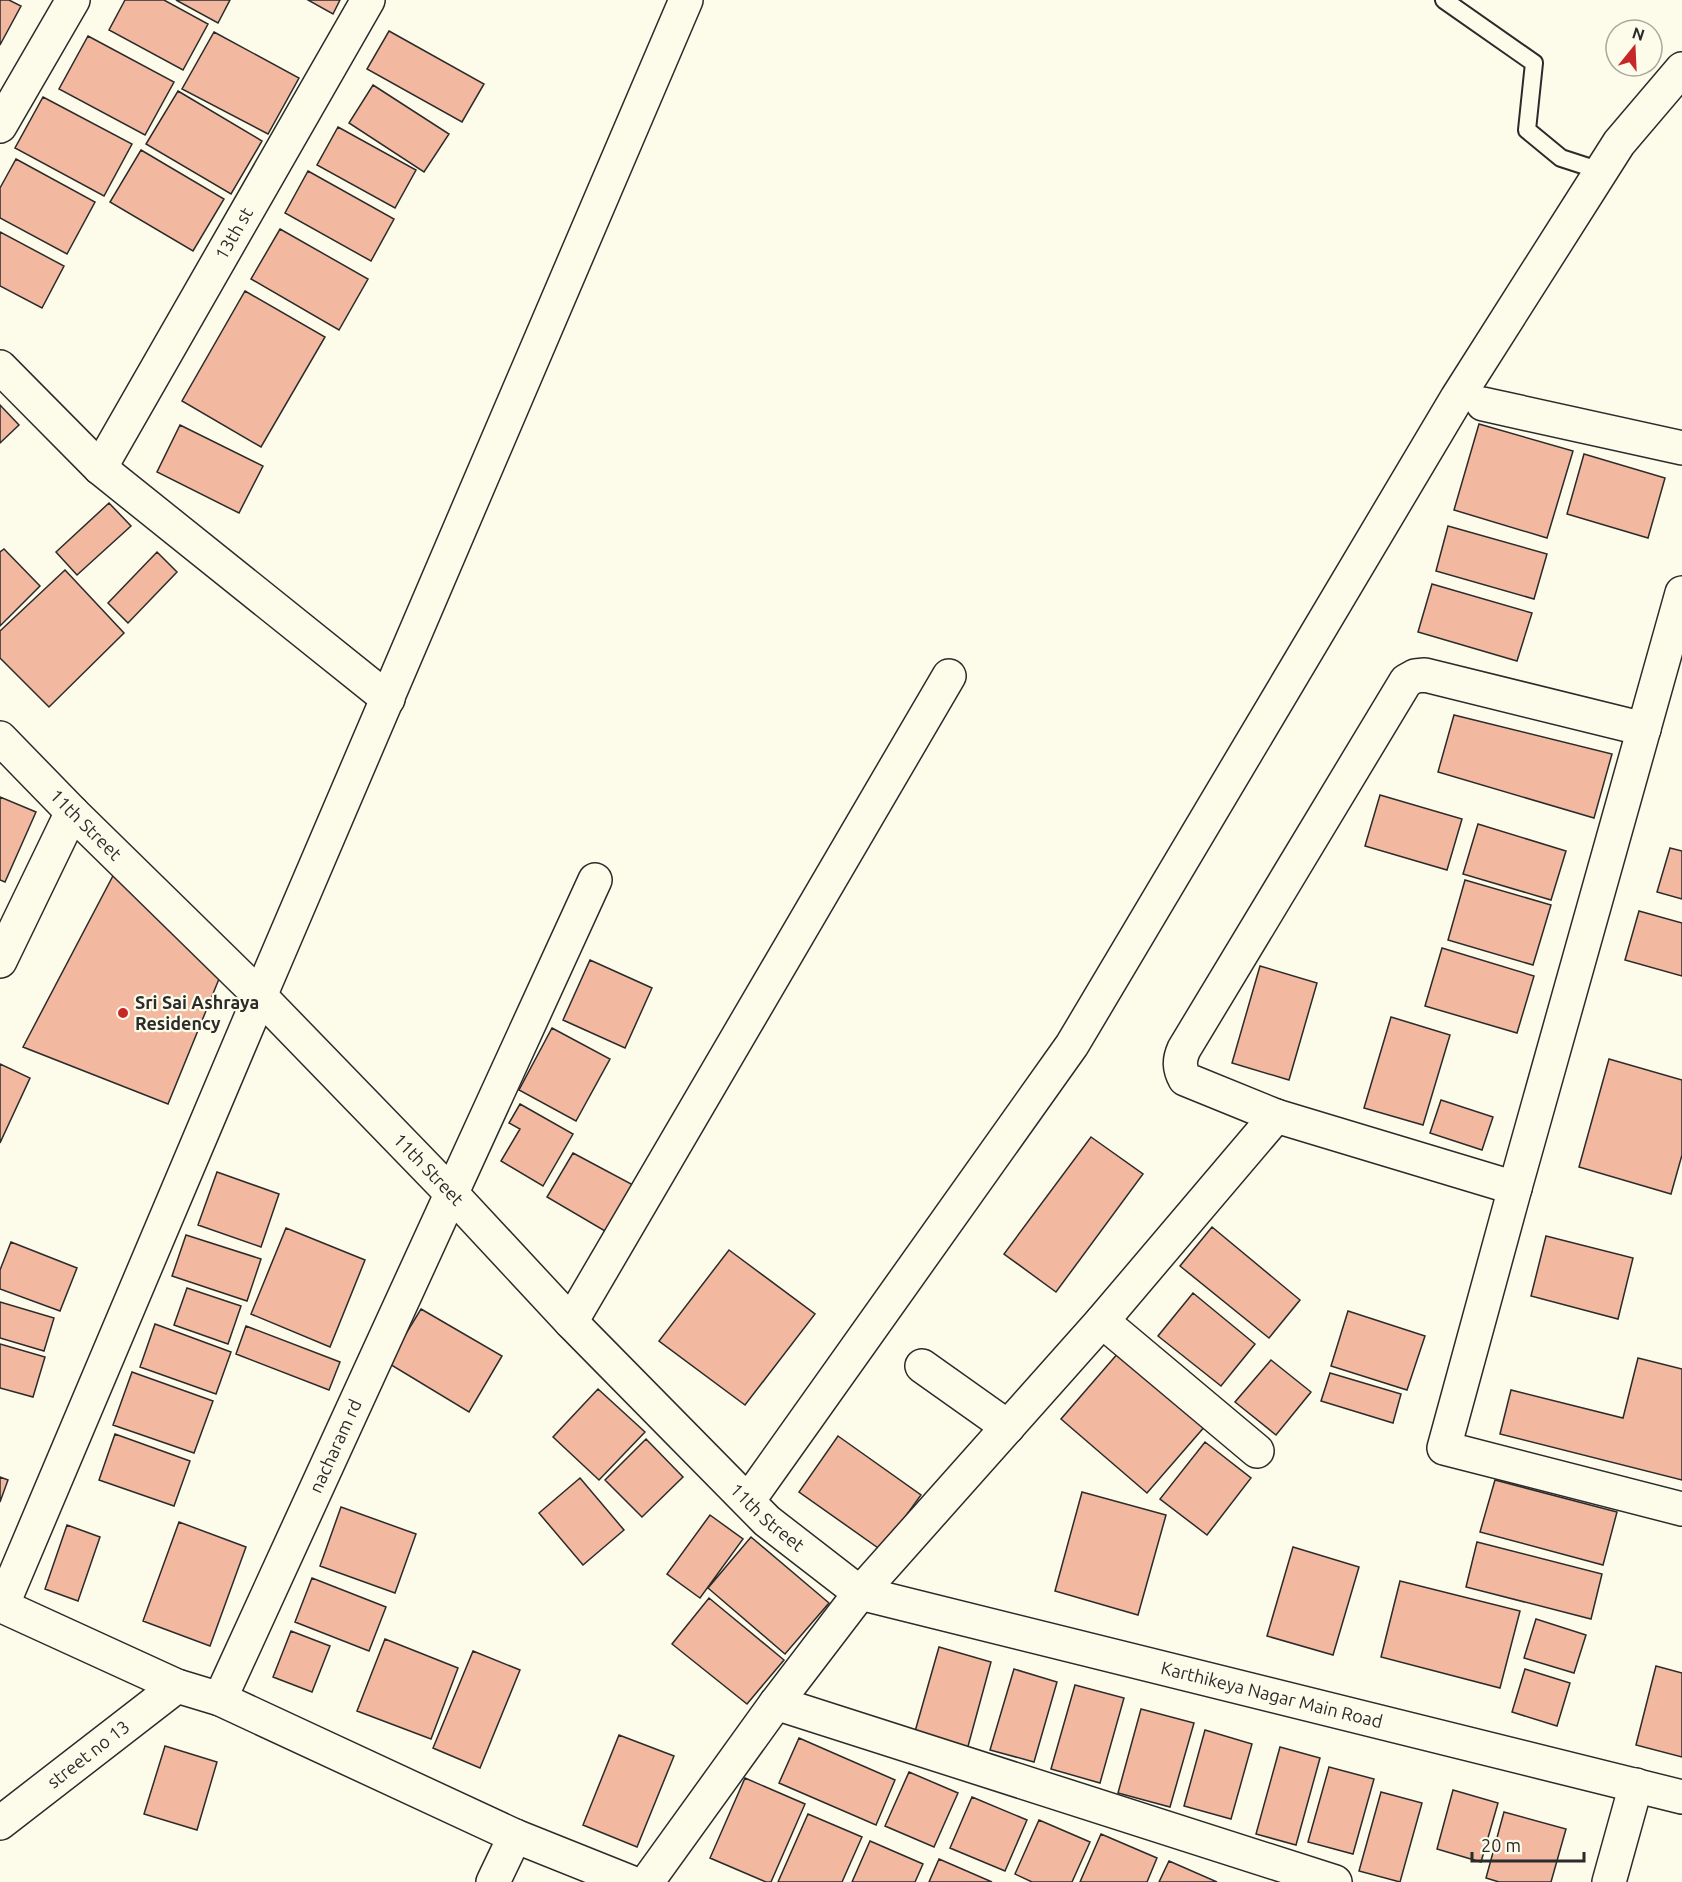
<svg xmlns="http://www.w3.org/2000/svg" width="1682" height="1882" font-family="Ubuntu,sans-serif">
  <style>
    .building { fill: #f2b8a0; stroke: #2b2b2b; stroke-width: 1.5 }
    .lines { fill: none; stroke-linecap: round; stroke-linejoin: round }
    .service-casing { stroke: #2b2b2b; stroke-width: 20 }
    .minor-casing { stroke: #2b2b2b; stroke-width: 36 }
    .tertiary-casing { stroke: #2b2b2b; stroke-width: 36 }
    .service { stroke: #fdfbea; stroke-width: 16 }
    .minor { stroke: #fdfbea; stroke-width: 33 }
    .tertiary { stroke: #fdfbea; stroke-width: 33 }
    .poi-dot { fill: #c62828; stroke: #fdfbea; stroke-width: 2 }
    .labels { text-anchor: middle; stroke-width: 4.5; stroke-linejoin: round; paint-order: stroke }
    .street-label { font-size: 18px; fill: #2b2b2b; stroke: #fdfbea }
    .poi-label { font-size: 18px; font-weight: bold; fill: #2b2b2b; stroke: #fdfbea; text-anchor: start }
  </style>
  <rect width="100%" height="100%" fill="#fdfbea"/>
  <path class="building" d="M0,0h9l12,6 -21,39z
    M125,0h39l44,24 -25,46 -74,-40z
    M176,0h54l-12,23z
    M308,0h32l-7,14z
    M389,31l95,53 -22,38 -95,-53z
    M214,32l85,46 -31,56 -86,-45z
    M88,36l86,46 -29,53 -86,-46z
    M373,85l76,49 -25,38 -75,-49z
    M178,91l84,50 -31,53 -85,-50z
    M43,97l89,47 -28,52 -89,-48z
    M338,127l78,43 -21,38 -78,-43z
    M141,150l83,49 -31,52 -83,-49z
    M16,159l79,43 -28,52 -67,-36v-30z
    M308,171l86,48 -23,42 -86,-48z
    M280,229l88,50 -29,51 -88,-51z
    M0,232l64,34 -22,42 -42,-22z
    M245,291l80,46 -64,110 -79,-46z
    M0,405l19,20 -19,18z
    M1479,424l94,27 -26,87 -93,-28z
    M180,425l83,41 -24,47 -82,-41z
    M1584,454l81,24 -17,60 -81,-24z
    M109,503l22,23 -54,49 -21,-23z
    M1448,526l99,28 -13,45 -98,-28z
    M4,549l36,37 -40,40v-74z
    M157,552l20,20 -49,51 -20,-20z
    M65,570l59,63 -75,74 -49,-49v-27z
    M1432,584l100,29 -15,48 -99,-29z
    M1454,715l158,39 -18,64 -156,-46z
    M1380,795l82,24 -15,51 -82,-24z
    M0,797l36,15 -31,70 -5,-2z
    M1478,824l88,27 -15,49 -88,-26z
    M1670,848l12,3v48l-25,-7z
    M115,872l104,107 -51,125 -145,-57z
    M1465,880l86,25 -18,60 -85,-25z
    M1639,911l43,12v53l-57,-16z
    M1442,948l92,28 -17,57 -92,-27z
    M590,960l62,28 -27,60 -62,-28z
    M1260,966l57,17 -28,97 -57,-17z
    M1391,1017l59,18 -27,90 -59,-17z
    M552,1028l58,31 -34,62 -57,-31z
    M1609,1059l73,21v75l-11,39 -92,-27z
    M0,1064l30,14 -30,65z
    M1441,1100l52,17 -11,33 -52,-17z
    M520,1104l53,30 -30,52 -42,-25 19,-32 -11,-6z
    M1091,1137l52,37 -87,118 -52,-38z
    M573,1153l62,33 -25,48 -63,-37z
    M217,1172l62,22 -18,53 -63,-22z
    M1212,1227l88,73 -31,38 -89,-72z
    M286,1228l79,32 -35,87 -79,-33z
    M186,1235l75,24 -14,42 -75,-25z
    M1546,1236l87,22 -15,61 -87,-23z
    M11,1242l66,26 -17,43 -60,-22v-19z
    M729,1250l86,64 -70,91 -86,-64z
    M187,1288l54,18 -13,38 -54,-19z
    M1193,1293l62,51 -34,42 -63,-50z
    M0,1302l54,16 -10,33 -44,-13z
    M421,1309l81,47 -33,56 -81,-49z
    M1348,1311l77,25 -18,54 -76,-24z
    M155,1324l76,28 -15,42 -76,-27z
    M246,1326l94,36 -11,28 -93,-36z
    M0,1344l45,13 -12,40 -33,-9z
    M1119,1352l87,73 -59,68 -86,-74z
    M1638,1358l44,11v111l-182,-46 11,-44 112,28z
    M1271,1360l40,32 -35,43 -41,-33z
    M132,1372l81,29 -19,52 -81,-28z
    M1330,1373l71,21 -8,29 -72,-22z
    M598,1389l47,43 -46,48 -46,-43z
    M115,1434l75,27 -16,45 -75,-26z
    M838,1436l83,59 -40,55 -82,-58z
    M646,1439l37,38 -41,40 -37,-37z
    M1205,1442l46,36 -44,57 -47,-36z
    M0,1477l8,3 -8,22z
    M580,1478l44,52 -41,35 -44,-52z
    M1495,1480l122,32 -14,53 -123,-33z
    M1082,1492l84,23 -28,100 -83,-24z
    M341,1507l75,27 -21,59 -75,-27z
    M710,1515l33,24 -43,59 -33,-24z
    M179,1522l67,25 -36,99 -67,-25z
    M67,1525l33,12 -22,64 -33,-12z
    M751,1537l78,66 -44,51 -77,-66z
    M1477,1542l125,32 -11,45 -125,-32z
    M1293,1547l66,20 -26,88 -66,-19z
    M312,1578l74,29 -17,44 -74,-29z
    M1400,1581l120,30 -20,77 -119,-31z
    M709,1598l75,62 -37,44 -75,-60z
    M1536,1619l50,16 -12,38 -50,-15z
    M291,1631l39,15 -18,46 -39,-15z
    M385,1639l73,29 -27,71 -74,-28z
    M939,1647l52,15 -24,88 -53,-15z
    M473,1651l47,19 -40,98 -47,-20z
    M1656,1666l26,7v84l-46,-12z
    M1014,1669l43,13 -23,80 -44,-12z
    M1525,1669l45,14 -13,43 -45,-14z
    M1075,1685l49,13 -24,85 -49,-14z
    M1141,1709l53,14 -24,84 -52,-14z
    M1205,1730l47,14 -21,75 -47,-13z
    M619,1735l55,21 -37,91 -54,-22z
    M799,1738l96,42 -19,45 -97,-42z
    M165,1746l52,16 -20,68 -53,-16z
    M1280,1747l40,11 -24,87 -40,-11z
    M1329,1767l45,12 -21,75 -45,-12z
    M909,1772l49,21 -24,54 -49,-21z
    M745,1778l60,26 -34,78h-5l-56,-24z
    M1453,1790l45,13 -17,59 -44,-13z
    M1381,1792l41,11 -22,79 -41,-11z
    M972,1797l55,23 -22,51 -55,-23z
    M1504,1812l62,17 -15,53h-52l-13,-4z
    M808,1814l54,23 -20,45h-64z
    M1039,1820l51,22 -18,40h-40l-17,-8z
    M1101,1834l56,24 -10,24h-67z
    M870,1841l53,23 -8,18h-63z
    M939,1859l53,23h-63z
    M1169,1861l48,21h-58z"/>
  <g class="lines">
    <defs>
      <path id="service" d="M1444,0l90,63 -7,67 34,28 40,13"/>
      <g id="minor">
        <path d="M0,126l73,-126"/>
        <path d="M0,367l100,101 288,231"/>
        <path d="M1483,404l199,44"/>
        <path id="s1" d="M100,468l268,-468"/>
        <path d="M1682,593l-167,595 -71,260 238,61"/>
        <path d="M0,961l72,-149"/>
        <path d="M1515,1188l-239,-72 -91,-37c-6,-11 -6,-19 -1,-30l222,-368 9,-5 10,-1 219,54"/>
        <path d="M1102,1321l155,130"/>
        <path d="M571,1322l378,-646"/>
        <path d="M922,1366l86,61"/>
        <path d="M748,1501l324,-456 385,-647 162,-255 63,-74"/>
        <path d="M0,1605l177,81 43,13 295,137 115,46"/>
        <path d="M2,1606l258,-610 426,-996"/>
        <path id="s2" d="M220,1699l375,-819"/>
        <path d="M776,1703l559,179"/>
        <path id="s3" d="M0,1823l177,-137"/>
        <path d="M493,1882l22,-46"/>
        <path d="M647,1882l129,-179 84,-110 242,-272 174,-205"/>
        <path d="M1609,1882l27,-97"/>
      </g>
      <g id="tertiary">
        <path id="s4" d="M0,738l72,74 188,184 191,197 120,129 196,199 93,72 822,204"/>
      </g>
    </defs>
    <use href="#service" class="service-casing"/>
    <use href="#minor" class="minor-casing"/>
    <use href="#tertiary" class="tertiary-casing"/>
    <use href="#service" class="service"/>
    <use href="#minor" class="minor"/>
    <use href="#tertiary" class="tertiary"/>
  </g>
  <circle class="poi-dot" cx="123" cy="1013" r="6"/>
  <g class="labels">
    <g class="street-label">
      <text dy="6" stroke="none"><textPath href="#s1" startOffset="270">13th st</textPath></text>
      <text dy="6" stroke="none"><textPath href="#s4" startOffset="122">11th Street</textPath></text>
      <text dy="6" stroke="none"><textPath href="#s4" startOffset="608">11th Street</textPath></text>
      <text dy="6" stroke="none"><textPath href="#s2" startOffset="278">nacharam rd</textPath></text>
      <text dy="6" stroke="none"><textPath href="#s4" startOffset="1094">11th Street</textPath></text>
      <text dy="6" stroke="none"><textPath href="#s4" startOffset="1638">Karthikeya Nagar Main Road</textPath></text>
      <text dy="6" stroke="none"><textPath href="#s3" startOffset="112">street no 13</textPath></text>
    </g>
    <g class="poi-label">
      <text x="135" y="1009">Sri Sai Ashraya<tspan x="135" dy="21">Residency</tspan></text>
    </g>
  </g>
  <g transform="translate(1634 48) rotate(18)"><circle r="28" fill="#fdfbea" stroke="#a9a89e" stroke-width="1.5"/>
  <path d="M0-4.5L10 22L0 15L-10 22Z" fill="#c62828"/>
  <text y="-9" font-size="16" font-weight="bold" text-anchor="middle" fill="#2b2b2b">N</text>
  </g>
  <path d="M1472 1852v9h112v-9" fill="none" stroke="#2b2b2b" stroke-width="3"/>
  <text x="1481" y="1852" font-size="18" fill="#2b2b2b" stroke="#fdfbea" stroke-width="4.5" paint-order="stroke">20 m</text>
</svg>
